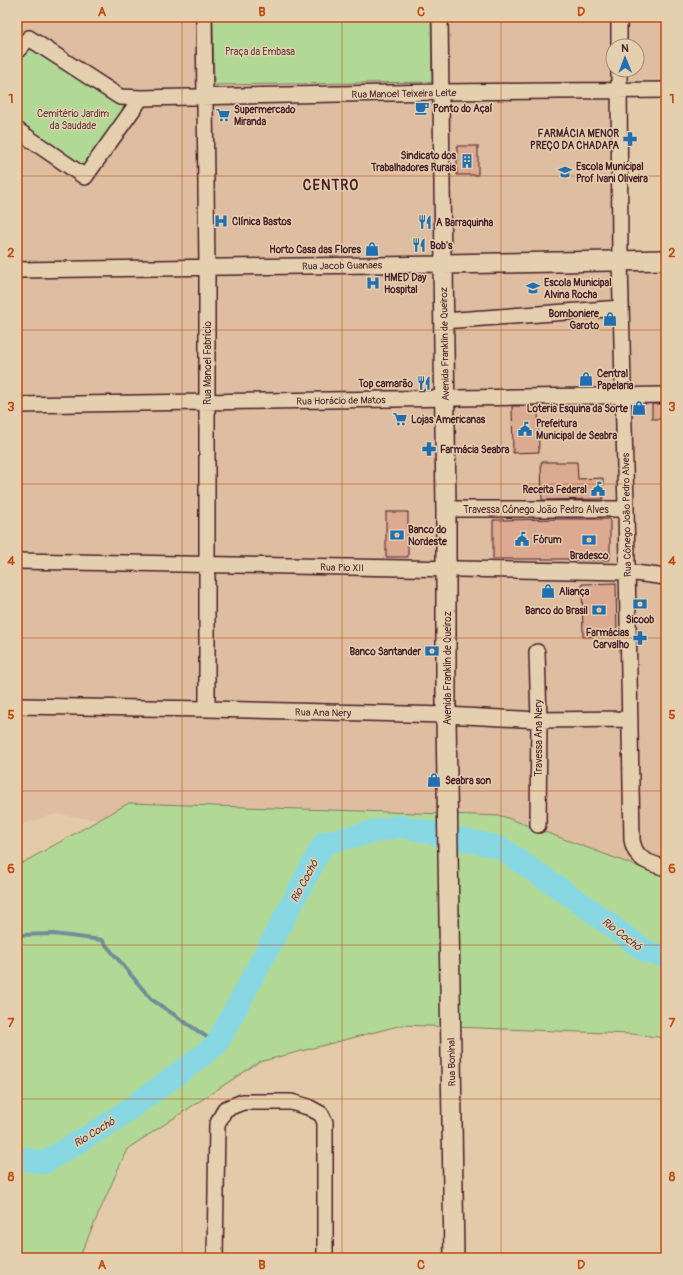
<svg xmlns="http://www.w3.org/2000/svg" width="683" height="1275" font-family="Pangolin,sans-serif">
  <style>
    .built { fill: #debda0; fill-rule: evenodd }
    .green { fill: #b1d995; stroke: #7e7c60 }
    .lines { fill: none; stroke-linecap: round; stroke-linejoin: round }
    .stream { stroke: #6f8e99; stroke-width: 4 }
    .river { stroke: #88d8e3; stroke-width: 23 }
    .building { fill: #dbaa90; stroke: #4a1f2b }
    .minor-casing { stroke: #4a1f2b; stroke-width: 18 }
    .major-casing { stroke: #4a1f2b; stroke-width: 22 }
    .minor { stroke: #e4d0ae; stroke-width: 15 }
    .major { stroke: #e4d0ae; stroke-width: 19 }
    .grid { fill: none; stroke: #c04a14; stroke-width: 1; stroke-opacity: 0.55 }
    .labels { text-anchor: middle; stroke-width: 3; stroke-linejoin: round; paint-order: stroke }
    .park-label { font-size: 10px; fill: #593b3b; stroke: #e4d0ae }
    .street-label { font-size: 10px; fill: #4a1f2b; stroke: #e4d0ae }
    .poi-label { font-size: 10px; font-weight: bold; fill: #4a1f2b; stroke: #e4d0ae; text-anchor: start }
    .water-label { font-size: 11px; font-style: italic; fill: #533b47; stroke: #e4d0ae }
    .district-label { font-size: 14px; font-weight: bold; letter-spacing: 1px; fill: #4a1f2b; stroke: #e4d0ae }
    .neatline { fill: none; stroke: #c04a14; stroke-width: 1.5 }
    .grid-label { font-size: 13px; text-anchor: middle; font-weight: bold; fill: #c04a14 }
  </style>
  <rect width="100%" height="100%" fill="#e3caa9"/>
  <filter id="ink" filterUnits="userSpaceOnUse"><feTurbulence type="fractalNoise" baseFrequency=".025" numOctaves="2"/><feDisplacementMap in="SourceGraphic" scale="8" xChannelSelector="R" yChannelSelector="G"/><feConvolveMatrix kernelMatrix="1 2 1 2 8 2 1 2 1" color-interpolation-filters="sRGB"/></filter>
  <g filter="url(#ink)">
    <path class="built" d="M17,17h649v75l-41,2 -1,161h42v641l-611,-82 -38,12zM613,46h24v24h-24z"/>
    <path class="green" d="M213,17h218l1,65 -218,3z
      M29,43l99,66 -44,64 -67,-47v-71z
      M129,803l373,13 164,61v161l-34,-4 -230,-9 -143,37 -132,87 -48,109h-62v-392z"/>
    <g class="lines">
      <path class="stream" d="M17,935l36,-1 49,6 49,59 66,45"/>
      <path class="river" d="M17,1157l26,6 67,-40 76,-55 31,-24 107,-201 75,-17 100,21 79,54 67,50 21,6"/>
    </g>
    <path class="building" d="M457,146h21v29h-21z
      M652,404h14v15h-14z
      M512,406h26l1,46 -26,1z
      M541,462h36l1,17 25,-1v21l-61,1z
      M386,512h22v45h-22z
      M568,519h42v41h-42v-1h-75v-39z
      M616,583l1,53 -34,1 -1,-53z"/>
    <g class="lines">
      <defs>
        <path id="minor" d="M204,17l3,250v442
          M619,46v-29
          M17,51l12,-13 91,59 21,1 300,-6 225,-2
          M619,70l1,191 6,248 6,331c3,20 17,23 34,28
          M17,130l68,47 56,-79
          M17,270l426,-6 -3,-247
          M443,321l178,-13
          M17,405l439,-7 210,-3
          M446,509h180
          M17,561l610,11 39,5
          M537,652l2,68 -1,105
          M17,706l190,3 239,6 93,5 90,-1
          M215,1258l2,-133 8,-16 18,-7h48l17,5 13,7 4,8v136"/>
        <path id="major" d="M454,1258l-8,-543v-206l-3,-245 223,-4"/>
      </defs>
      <use href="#minor" class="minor-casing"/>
      <use href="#major" class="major-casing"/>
      <use href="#minor" class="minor"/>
      <use href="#major" class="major"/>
    </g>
  </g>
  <path class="grid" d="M182,17v1241M342,17v1241M501,17v1241M17,176h649M17,330h649M17,484h649M17,638h649M17,791h649M17,945h649M17,1099h649"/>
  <defs>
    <symbol id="cafe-bare" viewBox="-9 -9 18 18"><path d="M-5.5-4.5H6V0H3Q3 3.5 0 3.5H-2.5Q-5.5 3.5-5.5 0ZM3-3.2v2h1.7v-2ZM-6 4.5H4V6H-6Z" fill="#1f6fb2" stroke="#e4d0ae" stroke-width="2.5" paint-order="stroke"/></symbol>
    <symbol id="supermarket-bare" viewBox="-9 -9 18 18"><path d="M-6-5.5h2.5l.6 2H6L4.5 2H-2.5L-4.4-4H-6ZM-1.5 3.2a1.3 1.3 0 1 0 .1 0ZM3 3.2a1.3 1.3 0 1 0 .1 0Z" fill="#1f6fb2" stroke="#e4d0ae" stroke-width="2.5" paint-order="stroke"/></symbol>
    <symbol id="pharmacy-bare" viewBox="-9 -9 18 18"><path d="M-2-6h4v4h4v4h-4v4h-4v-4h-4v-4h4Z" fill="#1f6fb2" stroke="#e4d0ae" stroke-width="2.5" paint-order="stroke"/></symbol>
    <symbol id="building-bare" viewBox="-9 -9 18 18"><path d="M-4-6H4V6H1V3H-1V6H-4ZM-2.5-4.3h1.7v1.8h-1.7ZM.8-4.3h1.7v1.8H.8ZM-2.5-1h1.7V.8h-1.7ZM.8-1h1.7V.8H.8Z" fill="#1f6fb2" stroke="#e4d0ae" stroke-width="2.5" paint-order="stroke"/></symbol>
    <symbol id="school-bare" viewBox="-9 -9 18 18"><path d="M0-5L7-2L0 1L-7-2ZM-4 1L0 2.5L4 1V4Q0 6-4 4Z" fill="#1f6fb2" stroke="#e4d0ae" stroke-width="2.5" paint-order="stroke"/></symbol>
    <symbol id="hospital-bare" viewBox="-9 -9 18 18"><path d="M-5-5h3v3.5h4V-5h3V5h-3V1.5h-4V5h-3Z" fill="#1f6fb2" stroke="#e4d0ae" stroke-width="2.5" paint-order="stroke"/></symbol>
    <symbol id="restaurant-bare" viewBox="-9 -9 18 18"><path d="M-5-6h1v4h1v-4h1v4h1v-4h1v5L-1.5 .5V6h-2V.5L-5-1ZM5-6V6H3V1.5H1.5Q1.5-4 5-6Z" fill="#1f6fb2" stroke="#e4d0ae" stroke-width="2.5" paint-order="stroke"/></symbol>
    <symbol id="shop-bare" viewBox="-9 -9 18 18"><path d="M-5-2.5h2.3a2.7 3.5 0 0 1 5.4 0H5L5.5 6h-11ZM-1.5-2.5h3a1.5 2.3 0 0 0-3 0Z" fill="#1f6fb2" stroke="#e4d0ae" stroke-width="2.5" paint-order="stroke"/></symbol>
    <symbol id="civic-bare" viewBox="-9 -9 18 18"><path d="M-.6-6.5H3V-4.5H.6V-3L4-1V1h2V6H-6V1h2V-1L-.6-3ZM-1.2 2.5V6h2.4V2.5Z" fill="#1f6fb2" stroke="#e4d0ae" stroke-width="2.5" paint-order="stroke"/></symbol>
    <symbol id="bank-bare" viewBox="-9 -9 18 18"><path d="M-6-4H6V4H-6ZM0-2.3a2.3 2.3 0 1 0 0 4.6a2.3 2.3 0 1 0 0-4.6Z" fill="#1f6fb2" stroke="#e4d0ae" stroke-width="2.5" paint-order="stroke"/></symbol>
  </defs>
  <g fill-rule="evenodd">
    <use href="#cafe-bare" x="412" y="98" width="20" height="20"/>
    <use href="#supermarket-bare" x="213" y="105" width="20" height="20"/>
    <use href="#pharmacy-bare" x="620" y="129" width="20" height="20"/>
    <use href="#building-bare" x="457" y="151" width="20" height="20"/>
    <use href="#school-bare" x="555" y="162" width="20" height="20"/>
    <use href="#hospital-bare" x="211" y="211" width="20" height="20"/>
    <use href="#restaurant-bare" x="415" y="212" width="20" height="20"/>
    <use href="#restaurant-bare" x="409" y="235" width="20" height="20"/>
    <use href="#shop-bare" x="362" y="239" width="20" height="20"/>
    <use href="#hospital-bare" x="363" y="273" width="20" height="20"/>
    <use href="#school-bare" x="523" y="278" width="20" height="20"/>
    <use href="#shop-bare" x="600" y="309" width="20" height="20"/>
    <use href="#shop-bare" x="576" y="369" width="20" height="20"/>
    <use href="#restaurant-bare" x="414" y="373" width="20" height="20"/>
    <use href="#shop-bare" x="629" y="398" width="20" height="20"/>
    <use href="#supermarket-bare" x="390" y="409" width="20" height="20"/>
    <use href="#civic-bare" x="515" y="419" width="20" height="20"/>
    <use href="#pharmacy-bare" x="419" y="439" width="20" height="20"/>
    <use href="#civic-bare" x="588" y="479" width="20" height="20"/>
    <use href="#bank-bare" x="387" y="525" width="20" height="20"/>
    <use href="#civic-bare" x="512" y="529" width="20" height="20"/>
    <use href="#bank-bare" x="579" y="530" width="20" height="20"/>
    <use href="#shop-bare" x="538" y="581" width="20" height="20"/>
    <use href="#bank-bare" x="630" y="594" width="20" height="20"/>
    <use href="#bank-bare" x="589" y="600" width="20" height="20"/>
    <use href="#pharmacy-bare" x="630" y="628" width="20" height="20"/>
    <use href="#bank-bare" x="422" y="641" width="20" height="20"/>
    <use href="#shop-bare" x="424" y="770" width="20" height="20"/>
  </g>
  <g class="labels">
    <g class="park-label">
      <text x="260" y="55">Praça da Embasa</text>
      <text x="73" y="117">Cemitério Jardim<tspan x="73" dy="12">da Saudade</tspan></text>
    </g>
    <g class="street-label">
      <text transform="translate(404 93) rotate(-1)" y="4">Rua Manoel Teixeira Leite</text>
      <text transform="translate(342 265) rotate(-1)" y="4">Rua Jacob Guanaes</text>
      <text transform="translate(444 344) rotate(-91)" y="4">Avenida Franklin de Queiroz</text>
      <text transform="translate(207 363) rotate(-90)" y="4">Rua Manoel Fabrício</text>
      <text transform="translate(341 400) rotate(-1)" y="4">Rua Horácio de Matos</text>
      <text x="536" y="513">Travessa Cônego João Pedro Alves</text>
      <text transform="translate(626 515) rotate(-91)" y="4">Rua Cônego João Pedro Alves</text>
      <text transform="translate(342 567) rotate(1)" y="4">Rua Pio XII</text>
      <text transform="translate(447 668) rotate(-90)" y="4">Avenida Franklin de Queiroz</text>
      <text transform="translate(323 712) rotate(1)" y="4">Rua Ana Nery</text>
      <text transform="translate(538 738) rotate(-90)" y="4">Travessa Ana Nery</text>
      <text transform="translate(451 1062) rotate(-91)" y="4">Rua Boninal</text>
    </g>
    <g class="poi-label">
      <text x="433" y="112">Ponto do Açaí</text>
      <text x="234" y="113">Supermercado<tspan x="234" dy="12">Miranda</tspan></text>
      <text x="619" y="137" text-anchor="end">FARMÁCIA MENOR<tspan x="619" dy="12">PREÇO DA CHADAPA</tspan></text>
      <text x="456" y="159" text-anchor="end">Sindicato dos<tspan x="456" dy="12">Trabalhadores Rurais</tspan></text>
      <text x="576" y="170">Escola Municipal<tspan x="576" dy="12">Prof Ivani Oliveira</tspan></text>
      <text x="232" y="225">Clínica Bastos</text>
      <text x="436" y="226">A Barraquinha</text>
      <text x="430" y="249">Bob's</text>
      <text x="361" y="253" text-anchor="end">Horto Casa das Flores</text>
      <text x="384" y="281">HMED Day<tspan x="384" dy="12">Hospital</tspan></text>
      <text x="544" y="286">Escola Municipal<tspan x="544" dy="12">Alvina Rocha</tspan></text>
      <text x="599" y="317" text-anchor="end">Bomboniere<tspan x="599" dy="12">Garoto</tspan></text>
      <text x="597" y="377">Central<tspan x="597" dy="12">Papelaria</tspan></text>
      <text x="413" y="387" text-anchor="end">Top camarão</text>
      <text x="628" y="412" text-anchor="end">Loteria Esquina da Sorte</text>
      <text x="411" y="423">Lojas Americanas</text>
      <text x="536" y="427">Prefeitura<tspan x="536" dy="12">Municipal de Seabra</tspan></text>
      <text x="440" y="453">Farmácia Seabra</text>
      <text x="587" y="493" text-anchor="end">Receita Federal</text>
      <text x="408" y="533">Banco do<tspan x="408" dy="12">Nordeste</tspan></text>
      <text x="533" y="543">Fórum</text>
      <text x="589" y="559" text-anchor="middle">Bradesco</text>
      <text x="559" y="595">Aliança</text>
      <text x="588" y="614" text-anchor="end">Banco do Brasil</text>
      <text x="640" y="623" text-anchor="middle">Sicoob</text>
      <text x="629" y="636" text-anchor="end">Farmácias<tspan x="629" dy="12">Carvalho</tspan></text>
      <text x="421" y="655" text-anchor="end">Banco Santander</text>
      <text x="445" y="784">Seabra son</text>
    </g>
    <g class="water-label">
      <text transform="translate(304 881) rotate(-62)" y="4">Rio Cochó</text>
      <text transform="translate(622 934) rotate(37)" y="4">Rio Cochó</text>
      <text transform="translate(94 1132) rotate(-32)" y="4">Rio Cochó</text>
    </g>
    <g class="district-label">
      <text x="331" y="190">CENTRO</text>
    </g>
  </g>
  <rect width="683" height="1275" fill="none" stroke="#e4d0ae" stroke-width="44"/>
  <g transform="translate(625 58) rotate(359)"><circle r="19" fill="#e4d0ae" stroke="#a6897a"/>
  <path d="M0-3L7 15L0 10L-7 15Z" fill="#1f6fb2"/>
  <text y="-6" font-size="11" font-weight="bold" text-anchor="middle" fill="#4a1f2b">N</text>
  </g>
  <rect x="22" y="22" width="639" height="1231" class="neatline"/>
  <g class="grid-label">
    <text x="102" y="16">A</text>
    <text x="262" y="16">B</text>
    <text x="421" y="16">C</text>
    <text x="581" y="16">D</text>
    <text x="11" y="103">1</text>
    <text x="672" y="103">1</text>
    <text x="11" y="257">2</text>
    <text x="672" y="257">2</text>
    <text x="11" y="411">3</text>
    <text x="672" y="411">3</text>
    <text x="11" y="565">4</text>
    <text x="672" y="565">4</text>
    <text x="11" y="719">5</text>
    <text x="672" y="719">5</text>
    <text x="11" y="873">6</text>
    <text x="672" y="873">6</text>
    <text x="11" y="1027">7</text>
    <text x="672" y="1027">7</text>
    <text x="11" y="1181">8</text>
    <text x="672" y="1181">8</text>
    <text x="102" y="1269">A</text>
    <text x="262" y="1269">B</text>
    <text x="421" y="1269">C</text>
    <text x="581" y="1269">D</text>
  </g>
</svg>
